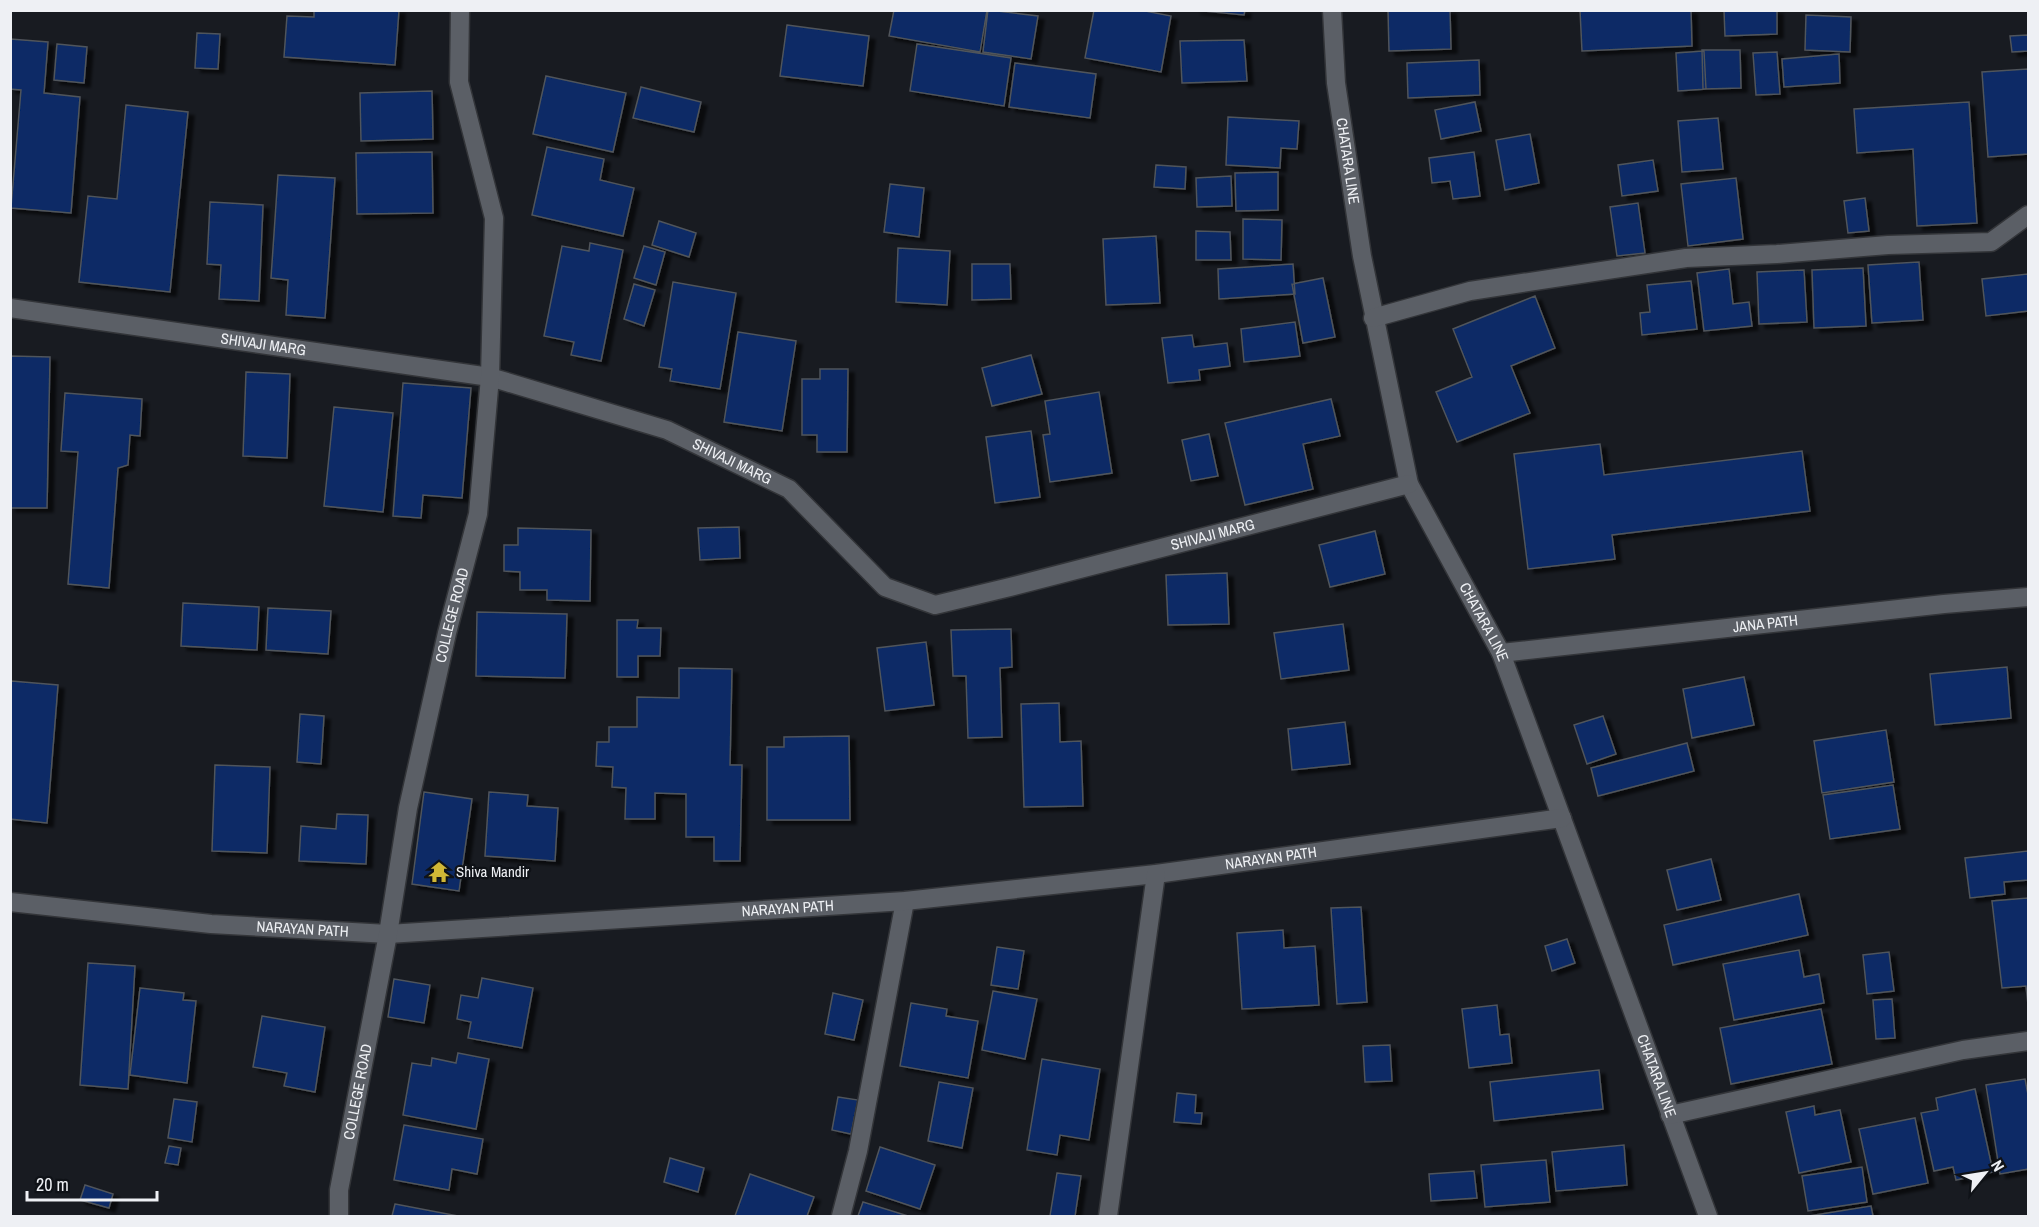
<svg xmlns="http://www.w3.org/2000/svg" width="2039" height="1227" font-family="'Archivo Narrow',sans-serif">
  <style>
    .building { fill: #072966; stroke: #50545b; stroke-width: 1.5; filter: url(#shadow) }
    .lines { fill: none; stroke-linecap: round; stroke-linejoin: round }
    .service-casing { stroke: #333539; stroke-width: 21 }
    .minor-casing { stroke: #333539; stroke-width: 21 }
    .service { stroke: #5b5f66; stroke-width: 18 }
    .minor { stroke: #5b5f66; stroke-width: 18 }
    .labels { text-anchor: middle; stroke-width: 4.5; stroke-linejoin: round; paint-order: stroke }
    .street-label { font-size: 15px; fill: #eef0f4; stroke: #0f1217 }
    .poi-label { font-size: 15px; fill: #eef0f4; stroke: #0f1217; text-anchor: start }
  </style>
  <defs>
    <filter id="shadow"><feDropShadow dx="6" dy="4" stdDeviation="1.5" flood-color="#0009"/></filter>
  </defs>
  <rect width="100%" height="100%" fill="#181b21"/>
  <path class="building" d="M314,10h85l-4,55 -111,-8 3,-41 27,1z
    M894,10h93l-7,42 -91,-16z
    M988,10l50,6 -7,43 -48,-7z
    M1094,10h46l31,6 -10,56 -76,-14z
    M1194,10h51l-1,5z
    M1388,10h62l1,39 -62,2z
    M1580,10h111l1,36 -110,5z
    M1724,10h53v24l-52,2z
    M1806,15l45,2 -1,35 -45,-2z
    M787,25l82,11 -6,50 -83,-10z
    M197,33l23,1 -2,35 -23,-1z
    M2028,35v16l-16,1 -2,-16z
    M10,39l38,3 -4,51 36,4 -9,116 -60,-5 10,-118 -11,-1z
    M1244,40l3,41 -65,2 -2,-42z
    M57,44l30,3 -3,36 -30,-3z
    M917,44l94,14 -7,48 -94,-15z
    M1702,50h38l1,38 -38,1z
    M1704,51l2,38 -28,2 -2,-38z
    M1777,52l3,42 -24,1 -3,-42z
    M1839,54l1,29 -56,4 -2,-28z
    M1479,60l1,35 -72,3 -1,-35z
    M1015,63l81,11 -6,44 -81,-11z
    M2028,69v85l-40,3 -6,-85z
    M546,76l80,17 -13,59 -80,-18z
    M641,87l60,15 -7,30 -61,-14z
    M432,91l1,48 -72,2 -1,-48z
    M1475,102l6,29 -40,8 -6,-29z
    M1969,102l8,121 -60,3 -4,-77 -56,4 -3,-44z
    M126,105l62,7 -18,180 -91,-10 9,-86 29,3z
    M1228,117l71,4 -2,28 -16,-1 -1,20 -54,-3z
    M1718,118l5,51 -41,3 -4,-51z
    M1530,134l9,49 -34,7 -9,-50z
    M547,147l57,12 -4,21 34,8 -11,48 -91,-21z
    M432,152l1,61 -76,1 -1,-61z
    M1474,152l6,44 -27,3 -3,-18 -18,2 -3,-25z
    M1653,160l5,31 -36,5 -4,-31z
    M1156,165l30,2 -1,22 -31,-2z
    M1278,172v38l-42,1 -1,-38z
    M278,175l57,3 -10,140 -39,-3 2,-35 -17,-2z
    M1231,176l1,30 -35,1 -1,-29z
    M1736,178l7,61 -55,7 -7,-62z
    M890,184l34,4 -5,49 -35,-5z
    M1865,198l4,33 -21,2 -4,-32z
    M210,202l53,3 -4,96 -40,-2 2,-34 -14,-1z
    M1638,203l7,50 -28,3 -7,-49z
    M1243,219l39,1 -1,40 -38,-1z
    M659,221l37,12 -7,24 -37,-12z
    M1196,231l34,1 1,28h-35z
    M1156,236l4,67 -54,2 -3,-66z
    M590,243l33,7 -22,111 -30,-6 3,-13 -30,-6 18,-90 27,5z
    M644,246l21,6 -9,33 -22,-7z
    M898,248l52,3 -3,54 -51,-3z
    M1919,262l4,58 -51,3 -4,-58z
    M972,264h38l1,35 -39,1z
    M1293,264l2,30 -76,5 -1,-30z
    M1863,268l3,58 -52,2 -2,-58z
    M1729,269l4,35 16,-2 3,24 -48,5 -7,-58z
    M1804,270l3,52 -48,2 -2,-52z
    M2028,274v37l-42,5 -4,-37z
    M1323,278l12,59 -32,6 -11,-59z
    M1691,281l6,48 -55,6 -2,-22 10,-1 -3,-27z
    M673,282l63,11 -16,96 -50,-8 2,-12 -13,-2z
    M634,284l21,6 -11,36 -20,-7z
    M1535,296l20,52 -44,18 19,47 -73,29 -21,-50 36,-15 -19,-48z
    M1295,322l5,34 -56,6 -3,-33z
    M738,332l58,9 -14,90 -58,-9z
    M1192,335l2,12 33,-4 3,23 -31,4 1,10 -32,3 -6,-45z
    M1031,355l11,39 -50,12 -10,-38z
    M10,356l40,1 -3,151h-37z
    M820,369h28l-1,83h-30v-17h-15v-56h18z
    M246,372l44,2 -3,84 -44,-2z
    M403,383l68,5 -9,110 -39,-3 -2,23 -28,-2z
    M1099,392l13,81 -62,9 -7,-47 7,-1 -5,-33z
    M65,393l77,6 -2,37 -10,-1 -2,30 -10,3 -9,120 -41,-4 10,-132 -17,-1z
    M1331,399l9,37 -37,8 10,45 -68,16 -20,-82z
    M334,407l59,6 -10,99 -59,-6z
    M1031,431l9,66 -45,6 -9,-66z
    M1209,434l9,42 -27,5 -9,-41z
    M1600,444l4,31 198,-24 8,60 -198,24 3,24 -87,10 -14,-115z
    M739,527l1,31 -40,2 -2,-32z
    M518,528l73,2 -1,71 -43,-1v-10h-27v-18l-16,-1v-26h14z
    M1375,531l10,43 -55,13 -11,-42z
    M1227,573l2,51 -61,1 -2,-50z
    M183,603l76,4 -2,43 -76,-4z
    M268,608l63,3 -3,43 -62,-4z
    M477,612l90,2 -2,64 -89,-2z
    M617,620h21l-1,8h24l-1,28h-22v21h-21z
    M1343,624l6,46 -68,9 -7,-46z
    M1011,629l1,38 -12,1 2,69 -34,1 -2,-62h-13l-2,-46z
    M926,642l8,63 -49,6 -8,-63z
    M2007,667l4,51 -76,7 -5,-51z
    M679,668l53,1 -2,96h12l-2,96h-26v-24h-28v-43l-31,-1v26h-30l1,-31 -14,-1 1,-20 -17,-1 1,-24h12v-15h28v-30l42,1z
    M1744,677l10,48 -62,13 -9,-49z
    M11,681l47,4 -11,138 -37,-4z
    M1059,703l1,39 21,-1 2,65 -59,1 -3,-103z
    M300,714l24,2 -3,48 -24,-2z
    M1603,716l13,38 -29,10 -13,-39z
    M1345,722l5,42 -58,6 -4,-41z
    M1886,730l8,52 -72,11 -8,-52z
    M849,736l1,84h-83v-73h17v-10z
    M1687,743l7,28 -96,25 -7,-28z
    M215,765l55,2 -3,86 -55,-2z
    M1893,785l7,44 -70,10 -7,-44z
    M424,792l48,7 -13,92 -47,-7z
    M489,792l39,3 -1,11 31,2 -3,53 -70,-5z
    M337,814l31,1 -2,49 -67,-3 2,-35 35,3z
    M2028,851v29l-24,2 1,12 -35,4 -5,-40z
    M1711,859l10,41 -44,10 -10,-40z
    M1799,894l9,41 -135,30 -9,-40z
    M2028,898v107l-2,-19 -24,2 -10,-87z
    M1361,907l6,95 -30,2 -6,-96z
    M1283,930l1,18 31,-2 4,59 -77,4 -5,-76z
    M1567,939l8,24 -23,8 -7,-25z
    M997,947l27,4 -6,38 -27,-4z
    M1799,950l5,27 15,-3 5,29 -90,17 -11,-56z
    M1889,952l5,39 -27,3 -4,-39z
    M88,963l47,3 -7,123 -48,-4z
    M482,978l51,10 -11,60 -54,-10 3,-16 -14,-3 4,-24 17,3z
    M394,979l36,6 -6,38 -36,-6z
    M140,988l44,5 -1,7 13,1 -9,82 -57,-8z
    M993,991l44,8 -12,60 -43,-9z
    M833,993l30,7 -9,40 -29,-6z
    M1892,999l3,39 -19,1 -3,-39z
    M911,1003l36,6 -1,7 32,5 -10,57 -68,-12z
    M1497,1005l3,30 9,-1 3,29 -43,5 -7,-59z
    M1821,1009l11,55 -101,20 -11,-56z
    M262,1016l63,11 -10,65 -31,-6 3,-13 -34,-6z
    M1390,1045l2,36 -27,1 -2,-36z
    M458,1053l31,6 -13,70 -73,-14 9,-52 19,3 1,-8 24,5z
    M1042,1059l58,10 -11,71 -29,-5 -3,20 -30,-5z
    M1599,1070l4,39 -109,12 -4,-39z
    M2025,1079l3,16v74l-28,5 -14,-89z
    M939,1082l34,6 -11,60 -34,-7z
    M1975,1089l18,83 -37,8 -3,-13 -19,4 -13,-58 17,-3 -2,-12z
    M1177,1093l19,2 -1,18h7l-1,11 -27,-2z
    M838,1097l20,3 -7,34 -19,-4z
    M174,1099l23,3 -5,40 -24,-4z
    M1814,1106l1,9 25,-5 11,52 -52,11 -13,-61z
    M1915,1118l13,65 -55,11 -14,-65z
    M404,1125l79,14 -6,35 -25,-5 -3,21 -55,-10z
    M1624,1145l3,40 -71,6 -4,-39z
    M169,1146l12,2 -3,17 -13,-2z
    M880,1147l55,18 -15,44 -54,-18z
    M670,1158l34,10 -6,24 -34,-10z
    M1546,1160l4,42 -65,5 -4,-42z
    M1862,1167l5,35 -59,9 -6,-35z
    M1474,1171l3,27 -46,3 -2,-27z
    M1057,1173l24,3 -6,40h-25z
    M750,1174l64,23 -7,19h-72z
    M85,1185l28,9 -4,14 -29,-8z
    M863,1202l45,14h-50z
    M395,1204l63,12h-66z
    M1871,1206l2,10h-64z"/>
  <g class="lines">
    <defs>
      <path id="service" d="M841,1216l17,-65 47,-250"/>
      <g id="minor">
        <path id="s1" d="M1332,10l4,73 26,173 47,228 92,169 207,563"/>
        <path id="s2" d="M10,308l480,69 177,53 122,59 96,98 50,18 75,-18 399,-103"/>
        <path d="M1373,318l97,-27 216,-33 91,-4 111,-9 103,-3 37,-27"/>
        <path id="s3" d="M1501,653l443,-49 84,-7"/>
        <path id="s4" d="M10,902l201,22 177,10 517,-33 251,-27 406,-56"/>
        <path d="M1670,1115l293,-65 65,-9"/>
        <path id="s5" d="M339,1216v-26l49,-256 20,-126 39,-175 31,-119 12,-137 4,-159 -35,-136 1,-72"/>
        <path d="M1108,1216l48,-342"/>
      </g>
    </defs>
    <use href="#service" class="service-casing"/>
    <use href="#minor" class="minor-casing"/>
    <use href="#service" class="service"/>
    <use href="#minor" class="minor"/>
  </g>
  <defs>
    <symbol id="temple-bare" viewBox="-9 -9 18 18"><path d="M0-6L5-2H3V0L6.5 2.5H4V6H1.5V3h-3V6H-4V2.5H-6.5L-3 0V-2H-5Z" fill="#d0b736" stroke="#0f1217" stroke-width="2.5" paint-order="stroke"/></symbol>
  </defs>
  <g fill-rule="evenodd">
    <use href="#temple-bare" x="424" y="857" width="30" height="30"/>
  </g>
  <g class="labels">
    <g class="street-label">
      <text dy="5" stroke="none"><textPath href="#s1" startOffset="152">CHATARA LINE</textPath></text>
      <text dy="5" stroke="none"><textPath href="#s2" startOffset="256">SHIVAJI MARG</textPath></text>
      <text dy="5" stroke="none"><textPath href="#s2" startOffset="742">SHIVAJI MARG</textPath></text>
      <text dy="5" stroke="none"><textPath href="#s2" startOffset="1282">SHIVAJI MARG</textPath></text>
      <text dy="5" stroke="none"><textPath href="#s5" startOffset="612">COLLEGE ROAD</textPath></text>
      <text dy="5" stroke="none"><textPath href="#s1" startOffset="638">CHATARA LINE</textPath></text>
      <text dy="5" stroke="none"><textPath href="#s3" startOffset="266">JANA PATH</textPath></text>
      <text dy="5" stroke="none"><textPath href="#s4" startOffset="1266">NARAYAN PATH</textPath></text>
      <text dy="5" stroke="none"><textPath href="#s4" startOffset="780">NARAYAN PATH</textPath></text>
      <text dy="5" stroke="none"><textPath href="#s4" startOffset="294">NARAYAN PATH</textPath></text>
      <text dy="5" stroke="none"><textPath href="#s1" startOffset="1124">CHATARA LINE</textPath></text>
      <text dy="5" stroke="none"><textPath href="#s5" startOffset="126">COLLEGE ROAD</textPath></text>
    </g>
    <g class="poi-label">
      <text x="456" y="877">Shiva Mandir</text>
    </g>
  </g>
  <rect width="2039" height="1227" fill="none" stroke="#eef0f4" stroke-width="24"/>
  <g transform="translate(1985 1173) rotate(60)" stroke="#0f1217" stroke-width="4.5" paint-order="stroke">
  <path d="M0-4.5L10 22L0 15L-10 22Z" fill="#eef0f4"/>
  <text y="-9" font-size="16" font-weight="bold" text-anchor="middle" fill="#eef0f4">N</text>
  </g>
  <path d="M27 1191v9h130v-9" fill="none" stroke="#eef0f4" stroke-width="3"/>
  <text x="36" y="1191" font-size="18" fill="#eef0f4" stroke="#0f1217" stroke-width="4.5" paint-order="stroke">20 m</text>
</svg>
